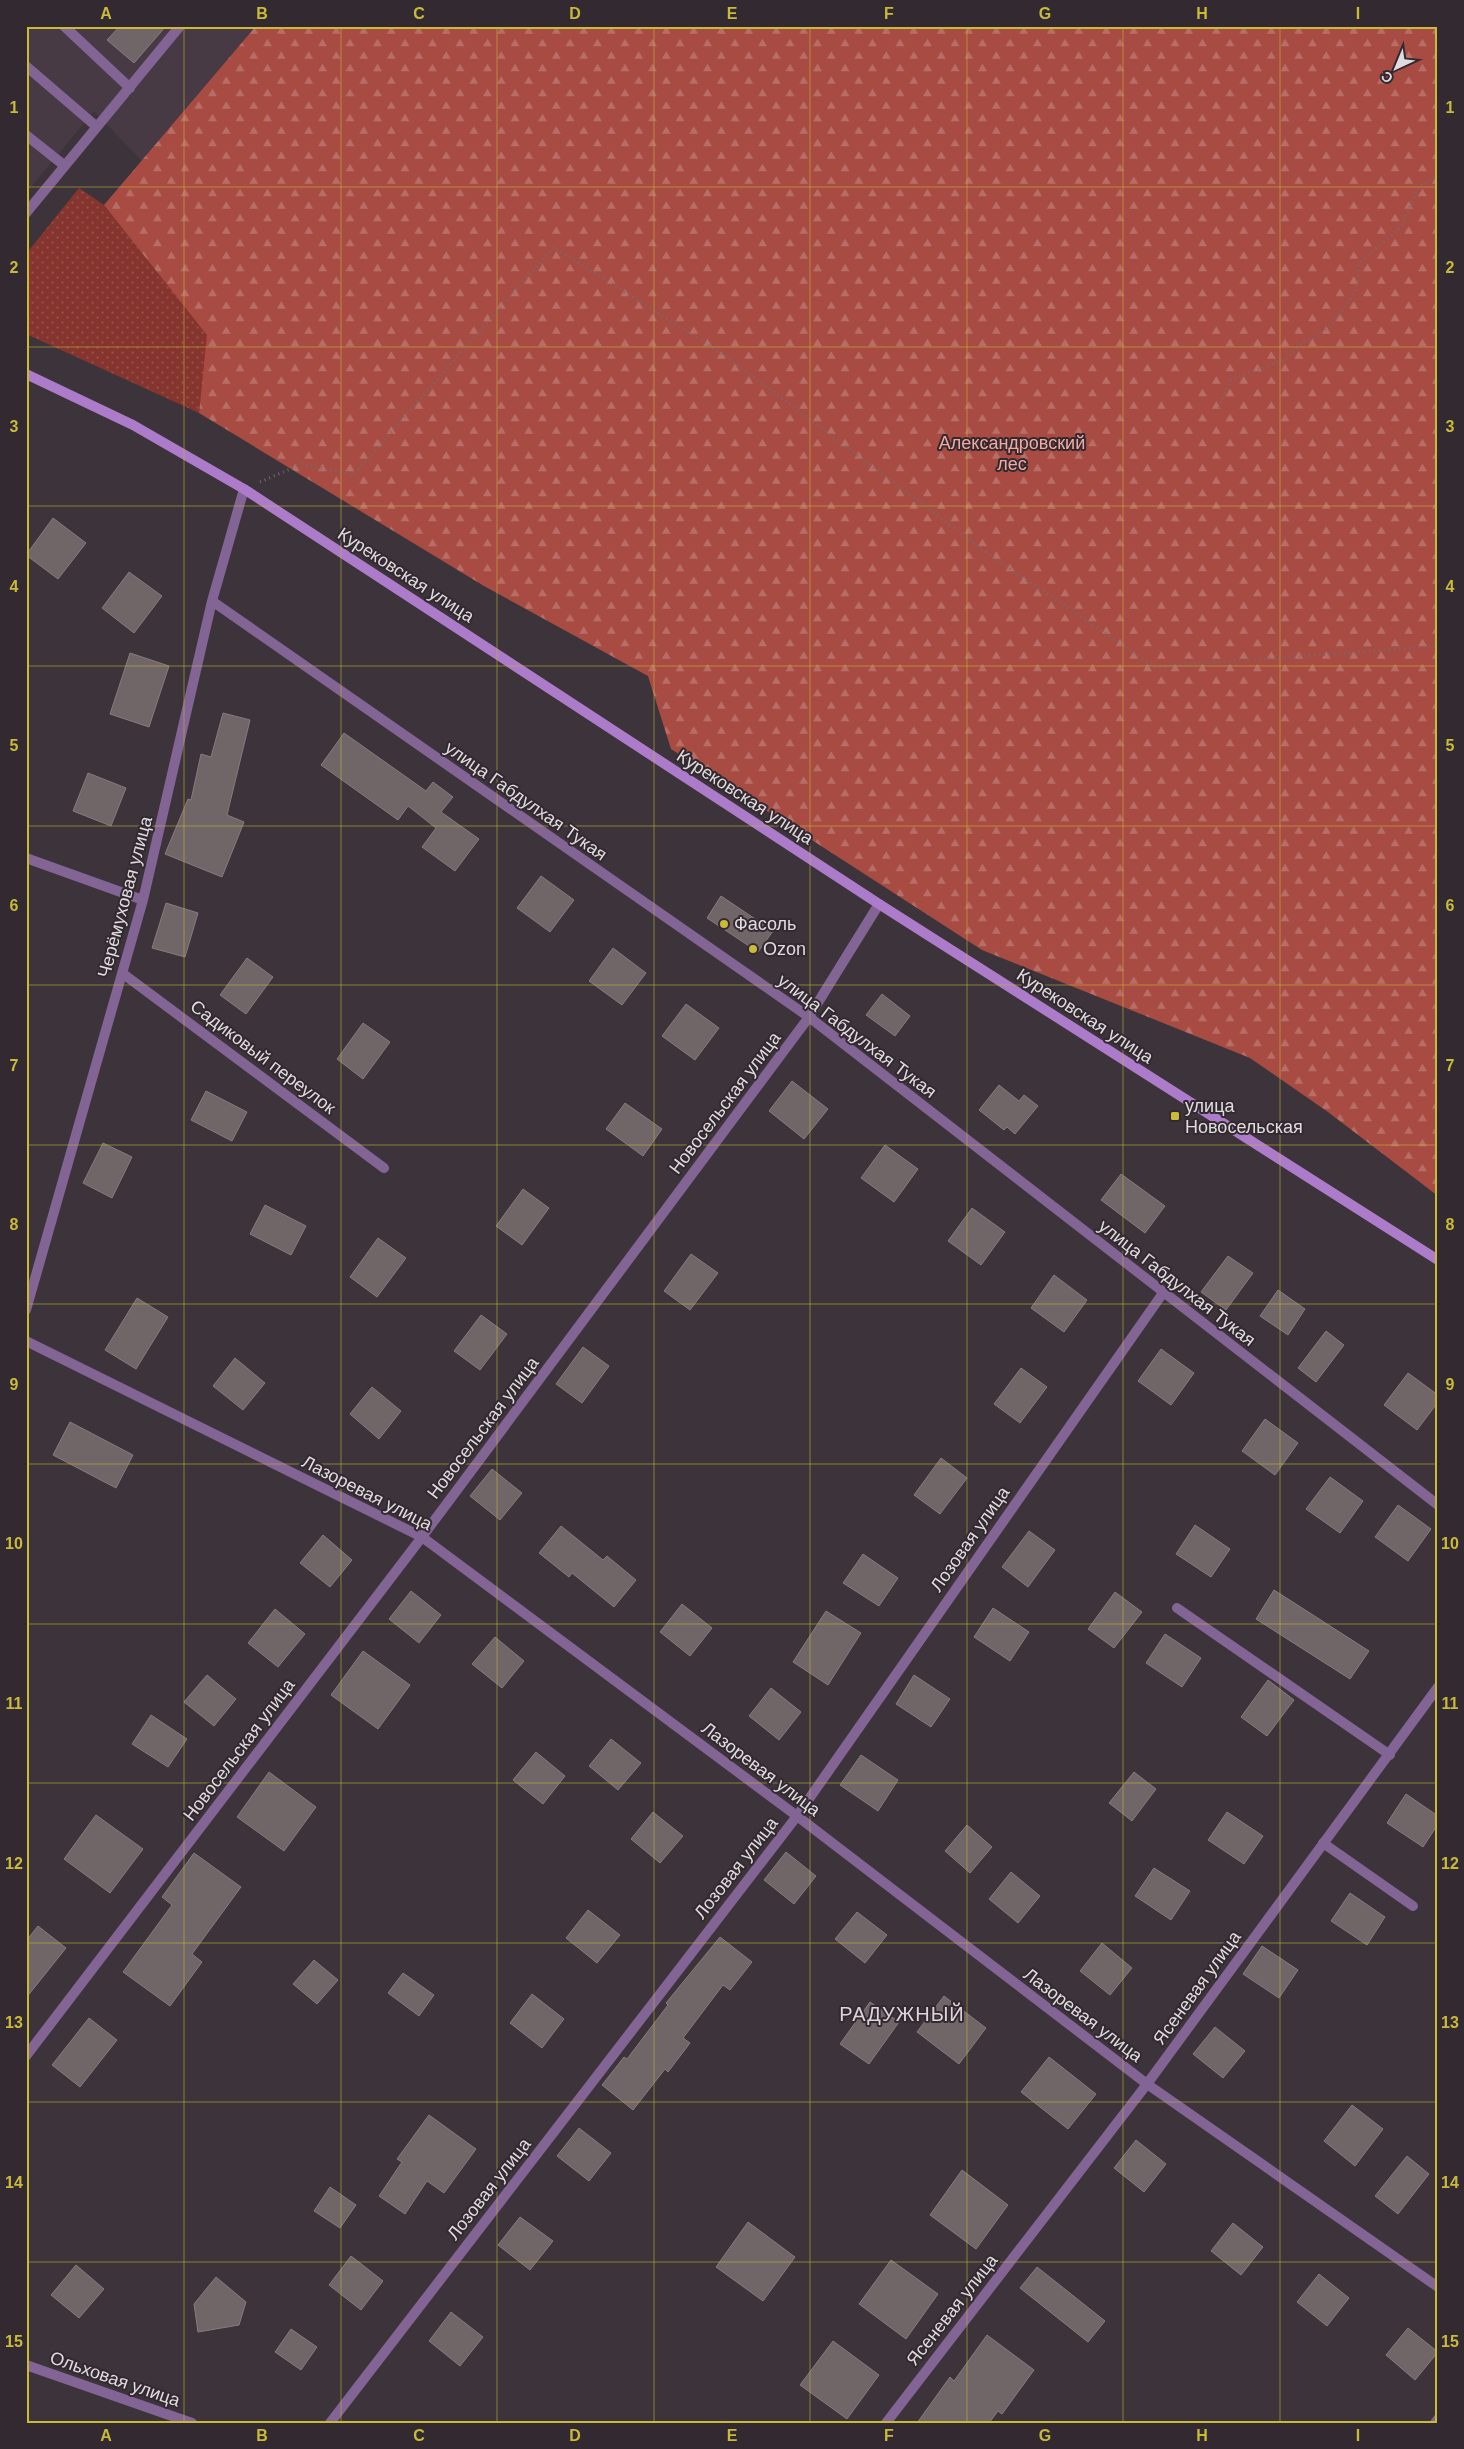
<svg xmlns="http://www.w3.org/2000/svg" width="1464" height="2449" font-family="Helvetica,sans-serif">
  <style>
    .built { fill: #483a44 }
    .grass { fill: url(#grass-dots) }
    .forest { fill: url(#forest-firs) }
    .building { fill: #706567; stroke: #877b7e }
    .lines { fill: none; stroke-linecap: round; stroke-linejoin: round }
    .path { stroke: #726b70; stroke-width: 3; stroke-dasharray: 1 4; stroke-linecap: butt }
    .lane { stroke: #826495; stroke-width: 10 }
    .street { stroke: #826495; stroke-width: 10 }
    .secondary { stroke: #ac7bc9; stroke-width: 10 }
    .grid { fill: none; stroke: #c9ba3a; stroke-width: 1; stroke-opacity: 0.55 }
    .poi-dot { fill: #c9ba3a; stroke: #322a30; stroke-width: 2 }
    .labels { text-anchor: middle; stroke-width: 4; stroke-linejoin: round; paint-order: stroke }
    .park-label { font-size: 18px; fill: #f4a99f; stroke: #322a30 }
    .street-label { font-size: 18px; fill: #e0dbde; stroke: #322a30 }
    .poi-label { font-size: 18px; fill: #e0dbde; stroke: #322a30; text-anchor: start }
    .quarter-label { font-size: 20px; letter-spacing: 1px; fill: #ded4db; stroke: #322a30 }
    .neatline { fill: none; stroke: #c9ba3a; stroke-width: 2 }
    .grid-label { font-size: 16px; text-anchor: middle; font-weight: bold; fill: #c9ba3a }
  </style>
  <defs>
    <pattern id="grass-dots" width="8" height="8" patternUnits="userSpaceOnUse" patternTransform="scale(1.25)"><rect width="8" height="8" fill="#85352e"/><path d="M2 2h.1M6 6h.1" fill="none" stroke="#96524c" stroke-width="1.8" stroke-linecap="round"/></pattern>
    <pattern id="forest-firs" width="22" height="20" patternUnits="userSpaceOnUse" patternTransform="scale(1.25)"><rect width="22" height="20" fill="#a84c43"/><path d="M5 1l3.5 6h-7zM16 11l3.5 6h-7z" fill="#b86e67"/></pattern>
  </defs>
  <rect width="100%" height="100%" fill="#3c343a"/>
  <path class="built" d="M26,26h230l-114,135 -48,-50 -68,82z"/>
  <path class="grass" d="M79,188l25,17 104,130 -9,78 -173,-79v-80z"/>
  <path class="forest" d="M256,26h1182v1170l-110,-84 -78,-54 -268,-108 -311,-201 -23,-73 -164,-90 -285,-173 8,-78 -103,-130z"/>
  <path class="building" d="M120,26h46l-32,37 -27,-23z
    M53,518l33,25 -28,36 -32,-24z
    M129,572l33,24 -28,37 -32,-25z
    M130,653l39,13 -20,61 -39,-13z
    M223,713l27,7 -23,95 17,7 -22,55 -57,-23 23,-55 3,1 10,-46 10,3z
    M344,733l82,58 7,-9 20,15 -12,15 38,27 -24,32 -33,-24 14,-19 -28,-22 -10,14 -77,-55z
    M88,773l38,15 -15,38 -38,-15z
    M541,876l33,24 -24,32 -33,-24z
    M721,896l52,35 -15,21 -51,-34z
    M166,903l32,10 -13,44 -33,-9z
    M613,948l33,25 -24,32 -33,-24z
    M247,958l26,19 -27,37 -26,-19z
    M882,994l28,22 -15,20 -29,-21z
    M686,1004l33,24 -24,32 -33,-24z
    M363,1023l27,19 -27,37 -26,-20z
    M792,1081l36,28 -24,30 -35,-28z
    M999,1085l20,16 5,-6 14,11 -23,28 -8,-7 -3,3 -25,-20z
    M206,1091l41,21 -15,29 -41,-21z
    M625,1103l37,26 -19,27 -37,-27z
    M103,1143l29,14 -20,41 -29,-15z
    M885,1145l33,24 -24,33 -33,-24z
    M1121,1174l44,32 -20,27 -44,-33z
    M523,1189l26,19 -27,37 -26,-19z
    M265,1205l41,21 -15,29 -41,-21z
    M972,1208l33,24 -24,33 -33,-24z
    M378,1238l28,20 -29,39 -27,-20z
    M691,1254l27,19 -28,37 -26,-19z
    M1228,1256l25,17 -27,37 -25,-18z
    M1054,1275l33,25 -23,32 -33,-24z
    M1278,1290l27,19 -17,26 -28,-19z
    M137,1298l31,19 -32,52 -31,-19z
    M481,1315l26,19 -27,36 -26,-19z
    M1326,1331l18,14 -28,37 -18,-14z
    M583,1347l26,19 -27,37 -26,-19z
    M1161,1349l33,24 -23,32 -33,-24z
    M235,1358l30,25 -22,27 -30,-24z
    M1021,1368l26,19 -27,36 -26,-19z
    M1408,1373l30,22v7l-21,28 -33,-25z
    M372,1387l29,24 -22,28 -29,-25z
    M1265,1419l33,24 -23,32 -33,-24z
    M70,1422l63,33 -17,33 -63,-33z
    M941,1458l26,20 -27,36 -26,-19z
    M492,1469l30,24 -22,27 -30,-24z
    M1330,1477l33,24 -23,32 -34,-24z
    M1398,1505l33,24 -23,32 -33,-24z
    M1195,1525l35,24 -19,28 -35,-23z
    M561,1526l42,34 4,-4 29,24 -22,27 -42,-34 -3,4 -30,-24z
    M1029,1531l26,19 -27,37 -26,-20z
    M323,1535l29,25 -22,27 -30,-24z
    M863,1554l35,24 -19,28 -36,-23z
    M1274,1590l95,61 -19,28 -94,-60z
    M411,1591l30,24 -22,28 -30,-24z
    M1115,1592l27,20 -28,36 -26,-19z
    M682,1604l30,24 -22,28 -30,-24z
    M993,1608l36,24 -19,29 -36,-24z
    M275,1609l30,25 -27,33 -30,-24z
    M826,1611l35,22 -33,52 -35,-23z
    M1165,1634l36,24 -19,29 -36,-24z
    M495,1637l29,24 -22,27 -30,-24z
    M363,1651l47,34 -32,44 -47,-34z
    M207,1675l29,24 -22,27 -30,-24z
    M914,1675l36,24 -19,28 -35,-23z
    M1268,1680l26,20 -27,36 -26,-19z
    M771,1688l30,24 -22,28 -30,-24z
    M151,1715l36,24 -19,28 -36,-23z
    M611,1739l30,24 -23,27 -29,-24z
    M536,1752l29,24 -22,28 -30,-24z
    M861,1755l37,25 -20,31 -38,-26z
    M269,1772l47,35 -32,44 -47,-34z
    M1134,1772l22,17 -24,32 -23,-18z
    M1406,1794l32,22v8l-15,23 -36,-24z
    M653,1812l30,24 -23,27 -29,-24z
    M1227,1812l36,24 -19,28 -36,-24z
    M96,1815l47,34 -33,44 -46,-34z
    M967,1825l25,22 -22,26 -25,-22z
    M786,1852l30,24 -22,28 -30,-24z
    M194,1853l47,34 -49,67 10,8 -32,44 -47,-34 49,-67 -10,-8z
    M1154,1868l36,23 -19,29 -36,-24z
    M1011,1872l29,24 -22,27 -29,-24z
    M1350,1893l35,24 -18,28 -36,-24z
    M588,1910l32,25 -23,28 -31,-25z
    M857,1912l30,23 -22,28 -30,-24z
    M38,1926l28,22 -40,50v-57z
    M720,1937l32,25 -22,28 -7,-5 -40,53 7,5 -22,29 -3,-3 -32,41 -31,-25 22,-28 3,2 41,-54 -2,-2z
    M1102,1943l30,25 -22,27 -30,-24z
    M1262,1946l36,24 -19,28 -36,-24z
    M314,1960l24,20 -21,24 -24,-20z
    M403,1973l31,22 -15,21 -31,-23z
    M532,1994l32,25 -22,29 -32,-25z
    M944,1996l42,32 -27,36 -42,-32z
    M870,2002l29,20 -30,42 -29,-20z
    M89,2018l28,22 -37,47 -28,-22z
    M1215,2027l30,24 -22,27 -30,-24z
    M1049,2057l47,37 -28,35 -47,-37z
    M1352,2105l31,24 -28,37 -31,-25z
    M429,2115l47,34 -32,44 -17,-12 -22,33 -26,-18 23,-34 -5,-3z
    M579,2128l32,25 -22,28 -32,-25z
    M1136,2140l30,24 -22,28 -30,-24z
    M1407,2156l22,18 -31,40 -23,-18z
    M962,2170l46,35 -32,44 -46,-34z
    M330,2187l26,18 -16,23 -26,-17z
    M520,2217l33,24 -23,29 -32,-25z
    M748,2222l47,35 -32,44 -47,-34z
    M1233,2223l30,24 -22,28 -30,-24z
    M351,2256l32,25 -22,29 -32,-25z
    M891,2260l47,34 -32,45 -47,-35z
    M76,2265l28,24 -25,29 -28,-23z
    M1037,2267l68,54 -17,21 -68,-54z
    M1319,2274l30,24 -22,28 -30,-24z
    M216,2277l30,25 -7,23 -41,7 -4,-28z
    M451,2312l32,25 -23,29 -31,-25z
    M1408,2328l30,24 -23,28 -29,-25z
    M291,2329l26,18 -16,23 -26,-18z
    M987,2335l47,35 -32,44 -4,-3 -9,12h-72l33,-46 4,4z
    M833,2341l46,34 -32,44 -47,-34z"/>
  <g class="lines">
    <path class="path" d="M1219,408l11,-28 58,-22 14,-16 15,-5 17,-15 22,-31 3,-28 41,-35 20,-43 18,-9
      M260,482l42,-18 51,11 201,-228 173,110 267,201 161,109 283,-21"/>
    <path class="lane" d="M64,26l66,62
      M26,66l71,61
      M26,135l39,31
      M26,213l154,-187
      M1323,1843l90,63"/>
    <path class="street" d="M212,601l597,416 629,488
      M26,858l117,42
      M122,973l262,195
      M26,1310l117,-410 69,-299 32,-112
      M26,1341l396,196 375,279 350,268 291,203
      M1177,1608l213,147
      M26,2056l396,-519 387,-520 70,-113
      M26,2365l166,58
      M330,2423l467,-607 366,-523
      M886,2423l261,-339 291,-397
      M1435,2423l3,-4"/>
    <path class="secondary" d="M26,374l107,51 111,64 635,415 559,356"/>
  </g>
  <path class="grid" d="M184,26v2397M341,26v2397M497,26v2397M654,26v2397M810,26v2397M967,26v2397M1123,26v2397M1280,26v2397M26,187h1412M26,347h1412M26,506h1412M26,666h1412M26,826h1412M26,985h1412M26,1145h1412M26,1304h1412M26,1464h1412M26,1624h1412M26,1783h1412M26,1943h1412M26,2102h1412M26,2262h1412"/>
  <g class="poi-dot">
    <circle cx="724" cy="924" r="5"/>
    <circle cx="753" cy="949" r="5"/>
    <rect x="1170" y="1111" width="10" height="10" rx="2.5"/>
  </g>
  <g class="labels">
    <g class="park-label">
      <text x="1012" y="449">Александровский<tspan x="1012" dy="21">лес</tspan></text>
    </g>
    <g class="street-label">
      <text transform="translate(406 575) rotate(33)" y="6">Курековская улица</text>
      <text transform="translate(745 797) rotate(33)" y="6">Курековская улица</text>
      <text transform="translate(526 801) rotate(35)" y="6">улица Габдулхая Тукая</text>
      <text transform="translate(125 897) rotate(-75)" y="6">Черёмуховая улица</text>
      <text transform="translate(1085 1016) rotate(33)" y="6">Курековская улица</text>
      <text transform="translate(857 1036) rotate(37)" y="6">улица Габдулхая Тукая</text>
      <text transform="translate(263 1057) rotate(37)" y="6">Садиковый переулок</text>
      <text transform="translate(725 1103) rotate(-53)" y="6">Новосельская улица</text>
      <text transform="translate(1177 1283) rotate(38)" y="6">улица Габдулхая Тукая</text>
      <text transform="translate(483 1428) rotate(-53)" y="6">Новосельская улица</text>
      <text transform="translate(367 1493) rotate(27)" y="6">Лазоревая улица</text>
      <text transform="translate(970 1539) rotate(-55)" y="6">Лозовая улица</text>
      <text transform="translate(239 1750) rotate(-53)" y="6">Новосельская улица</text>
      <text transform="translate(761 1769) rotate(37)" y="6">Лазоревая улица</text>
      <text transform="translate(736 1868) rotate(-52)" y="6">Лозовая улица</text>
      <text transform="translate(1197 1988) rotate(-54)" y="6">Ясеневая улица</text>
      <text transform="translate(1083 2015) rotate(37)" y="6">Лазоревая улица</text>
      <text transform="translate(489 2189) rotate(-52)" y="6">Лозовая улица</text>
      <text transform="translate(952 2310) rotate(-52)" y="6">Ясеневая улица</text>
      <text transform="translate(115 2379) rotate(19)" y="6">Ольховая улица</text>
    </g>
    <g class="poi-label">
      <text x="734" y="930">Фасоль</text>
      <text x="763" y="955">Ozon</text>
      <text x="1185" y="1112">улица<tspan x="1185" dy="21">Новосельская</tspan></text>
    </g>
    <g class="quarter-label">
      <text x="902" y="2021">РАДУЖНЫЙ</text>
    </g>
  </g>
  <rect width="1464" height="2449" fill="none" stroke="#322a30" stroke-width="55"/>
  <g transform="translate(1396 68) rotate(224)" stroke="#322a30" stroke-width="4" paint-order="stroke">
  <path d="M0-4L9 19L0 12L-9 19Z" fill="#e0dbde"/>
  <text y="-8" font-size="14" font-weight="bold" text-anchor="middle" fill="#e0dbde">С</text>
  </g>
  <rect x="28" y="28" width="1408" height="2394" class="neatline"/>
  <g class="grid-label">
    <text x="106" y="19">A</text>
    <text x="262" y="19">B</text>
    <text x="419" y="19">C</text>
    <text x="575" y="19">D</text>
    <text x="732" y="19">E</text>
    <text x="889" y="19">F</text>
    <text x="1045" y="19">G</text>
    <text x="1202" y="19">H</text>
    <text x="1358" y="19">I</text>
    <text x="14" y="113">1</text>
    <text x="1450" y="113">1</text>
    <text x="14" y="273">2</text>
    <text x="1450" y="273">2</text>
    <text x="14" y="432">3</text>
    <text x="1450" y="432">3</text>
    <text x="14" y="592">4</text>
    <text x="1450" y="592">4</text>
    <text x="14" y="751">5</text>
    <text x="1450" y="751">5</text>
    <text x="14" y="911">6</text>
    <text x="1450" y="911">6</text>
    <text x="14" y="1071">7</text>
    <text x="1450" y="1071">7</text>
    <text x="14" y="1230">8</text>
    <text x="1450" y="1230">8</text>
    <text x="14" y="1390">9</text>
    <text x="1450" y="1390">9</text>
    <text x="14" y="1549">10</text>
    <text x="1450" y="1549">10</text>
    <text x="14" y="1709">11</text>
    <text x="1450" y="1709">11</text>
    <text x="14" y="1869">12</text>
    <text x="1450" y="1869">12</text>
    <text x="14" y="2028">13</text>
    <text x="1450" y="2028">13</text>
    <text x="14" y="2188">14</text>
    <text x="1450" y="2188">14</text>
    <text x="14" y="2347">15</text>
    <text x="1450" y="2347">15</text>
    <text x="106" y="2441">A</text>
    <text x="262" y="2441">B</text>
    <text x="419" y="2441">C</text>
    <text x="575" y="2441">D</text>
    <text x="732" y="2441">E</text>
    <text x="889" y="2441">F</text>
    <text x="1045" y="2441">G</text>
    <text x="1202" y="2441">H</text>
    <text x="1358" y="2441">I</text>
  </g>
</svg>
